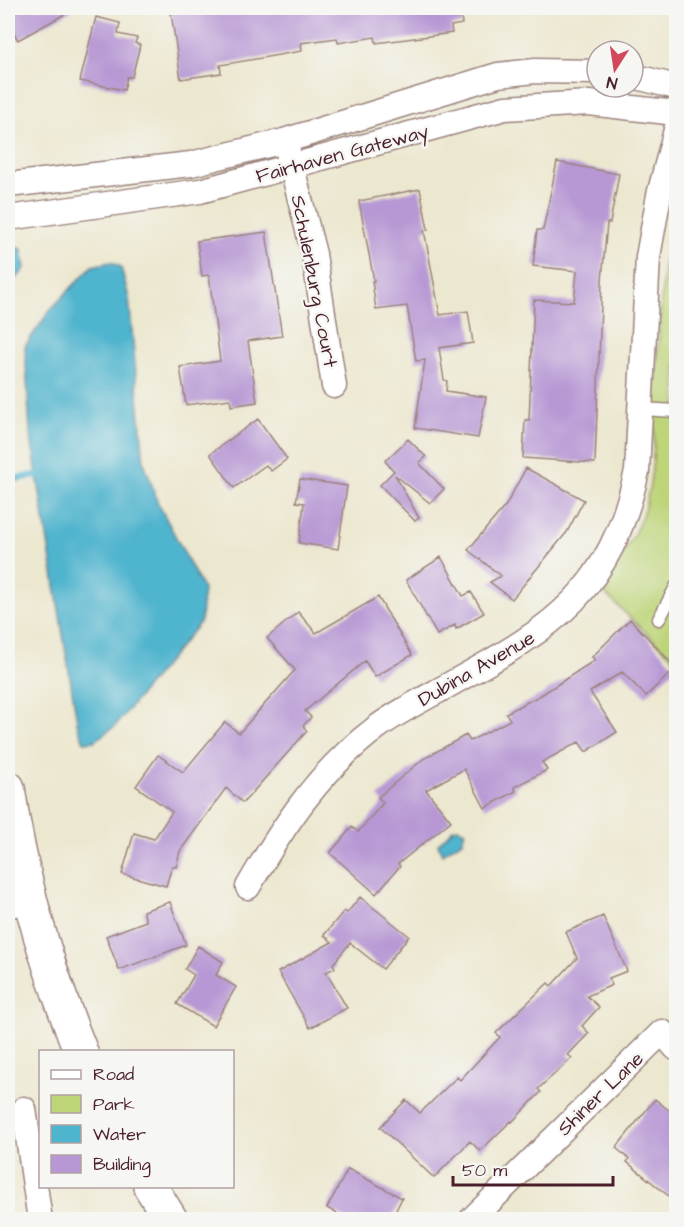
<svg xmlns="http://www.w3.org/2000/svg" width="684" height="1227" font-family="'Architects Daughter',sans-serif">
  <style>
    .green { fill: #bdd478; stroke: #847a52; stroke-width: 1.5 }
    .water { fill: #4fb4ce; stroke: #4c6a7c; stroke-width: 1.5 }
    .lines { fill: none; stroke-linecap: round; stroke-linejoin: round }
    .stream { stroke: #4fb4ce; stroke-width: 7 }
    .building { fill: #b798d4 }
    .lane-casing { stroke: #9b837d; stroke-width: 15 }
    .street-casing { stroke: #9b837d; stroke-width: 27 }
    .secondary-casing { stroke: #9b837d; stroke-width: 36 }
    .lane { stroke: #fff; stroke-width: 12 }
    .street { stroke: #fff; stroke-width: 24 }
    .secondary { stroke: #fff; stroke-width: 33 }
    .labels { text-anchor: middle; stroke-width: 5; stroke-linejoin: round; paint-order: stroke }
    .street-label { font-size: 20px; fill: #4a1f2b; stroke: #f6f6f2 }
  </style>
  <rect width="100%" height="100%" fill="#f6f6f2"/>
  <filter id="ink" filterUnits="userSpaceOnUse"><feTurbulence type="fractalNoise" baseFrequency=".0167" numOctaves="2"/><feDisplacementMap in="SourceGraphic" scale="12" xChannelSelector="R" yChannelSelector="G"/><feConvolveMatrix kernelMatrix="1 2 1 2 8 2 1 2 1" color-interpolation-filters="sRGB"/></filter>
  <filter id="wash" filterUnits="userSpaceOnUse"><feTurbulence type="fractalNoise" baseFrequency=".008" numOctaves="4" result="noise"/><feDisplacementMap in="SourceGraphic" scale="24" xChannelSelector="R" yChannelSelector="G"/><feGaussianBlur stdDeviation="1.35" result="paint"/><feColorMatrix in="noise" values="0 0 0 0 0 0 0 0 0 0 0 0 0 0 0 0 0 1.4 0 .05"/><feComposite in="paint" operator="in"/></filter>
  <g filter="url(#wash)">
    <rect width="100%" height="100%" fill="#ece7cf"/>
    <path class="green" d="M676,184v477l-76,-72c17,-25 34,-49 44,-79 12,-40 10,-86 12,-127 4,-67 7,-133 20,-199z"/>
    <path class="water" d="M16,247l6,2 3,19 -7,9 -10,5v-34z
      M111,262l10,5 8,31 15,164 14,41 45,86 -2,32 -86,105 -21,15 -10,1 -6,-15 -48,-295 -5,-86 26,-37 41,-43z
      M458,828l7,3 -3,10 -20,13 -4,-10 15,-15z"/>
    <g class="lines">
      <path class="stream" d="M14,479l30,-5"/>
    </g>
    <g id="blocks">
      <path class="building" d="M8,8h68l-58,32 -10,-16z
        M212,8h248l2,16 -11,2 1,7 -76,10 -1,-6 -37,6 -1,-5 -36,5 1,8 -82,14 1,8 -40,6 -10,-66z
        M96,17l24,6 -2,11 19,4 -2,5 5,2 -8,32h-5l-3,13 -44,-9z
        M557,162l62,12 -9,49h-3l-5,57 -7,183 -72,-5 2,-38h4l5,-120 40,2 3,-31 -44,-5 4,-36h6z
        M420,189l8,40 -4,1 16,85 28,-4 5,32 -34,5 5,32 3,1 -1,10 40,6 -8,41 -63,-10 10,-68 -9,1 -9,-55 -31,4 -4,-29h2l-15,-80z
        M266,232l16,104 -34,5 9,61 -26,4 -1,-7 -44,6 -6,-38 40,-6 -11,-86 -7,1 -5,-35z
        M258,419l29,40 -16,12 -5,-6 -32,23 -24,-34z
        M408,439l18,18 -7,6 25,26 -14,14 -35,-28 24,43 -4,3 -35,-36 14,-14 -9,-10z
        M526,468l58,32 -17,32 -55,67 -22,-17 11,-6 -33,-26 38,-45z
        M300,479l47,7 -9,63 -39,-6 5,-40 -8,-1z
        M441,557l22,39 8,-4 13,21 -28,16 -1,-4 -18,10 -31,-55z
        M378,597l34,58 -37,22 -10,-16 -60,50 6,6 -8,9 4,5 -64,72 -17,-15 -46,63 -4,16 -4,-1 -6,20 -44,-12 12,-41 20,6 18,-27 -36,-26 22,-31 25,17 42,-50 14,11 56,-63 -28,-32 31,-26 18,21z
        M630,619l46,49 -30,28 -24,-24 -32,20 27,40 -31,20 -7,-10 -37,20 5,8 -33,17 2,4 -31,17 -21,-39 -38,21 25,31 -53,43 2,2 -24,28 -46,-41 22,-26 6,5 25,-29 -5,-6 45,-38 43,-24 4,6 40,-21 -4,-7 35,-18 54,-35 -3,-3z
        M360,897l49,39 -26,33 -33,-26 -17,21 2,4 -9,4 21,36 -37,20 -32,-56 54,-30 -8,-7 20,-24 3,2z
        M170,902l16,43 -67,25 -13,-34 40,-15 -3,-10z
        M603,916l24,55 -18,7 3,7 -25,11 12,11 -17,19 7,7 -21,22 4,3 -34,31 3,3 -29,30 -1,-1 -31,30 -10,-10 -36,37 -54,-51 26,-27 14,13 37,-36 3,3 40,-43 -4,-4 52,-50 3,3 26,-28 -11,-26z
        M198,946l25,16 -7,13 20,12 -23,39 -36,-22 17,-29 -9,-6z
        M655,1099l21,17v86l-49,-40 2,-3 -13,-11z
        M348,1169l54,29 -11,22h-43l-21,-12z"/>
    </g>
  </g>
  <g filter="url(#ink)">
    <use href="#blocks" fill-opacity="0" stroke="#9b837d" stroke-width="1.5"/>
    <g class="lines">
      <defs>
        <path id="lane" d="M641,409l35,2
          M659,619l17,-32
          M8,912l21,-6"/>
        <path id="street" d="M633,76l43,11
          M288,152l26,102 20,132
          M8,185l183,-21 93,-23 214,-66 37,-4 62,1
          M8,218l192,-27 305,-83 84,-5 87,10
          M248,887c35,-61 71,-116 128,-159 24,-18 52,-31 78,-46 102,-56 156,-91 183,-211l11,-214 11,-62 17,-65
          M24,1109l16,111
          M471,1220l191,-188 14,16"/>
        <path id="secondary" d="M8,788c13,91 38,178 73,264
          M150,1186l21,34"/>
      </defs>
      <use href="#lane" class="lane-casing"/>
      <use href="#street" class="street-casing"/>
      <use href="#secondary" class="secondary-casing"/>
      <use href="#lane" class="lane"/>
      <use href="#street" class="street"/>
      <use href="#secondary" class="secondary"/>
    </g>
  </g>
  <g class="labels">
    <g class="street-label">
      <text transform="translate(342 153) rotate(-15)" y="7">Fairhaven Gateway</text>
      <text transform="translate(315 281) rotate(79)" y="7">Schulenburg Court</text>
      <text transform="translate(476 668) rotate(-30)" y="7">Dubina Avenue</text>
      <text transform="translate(600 1093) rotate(-44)" y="7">Shiner Lane</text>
    </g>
  </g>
  <rect width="684" height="1227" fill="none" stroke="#f6f6f2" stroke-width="30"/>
  <rect x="39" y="1050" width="195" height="138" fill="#f6f6f2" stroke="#b1a0a2" stroke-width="1.5"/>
  <rect x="51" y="1070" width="30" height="9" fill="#ffffff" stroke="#b1a0a2" stroke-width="1.5"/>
  <text x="93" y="1080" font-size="18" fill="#4a1f2b">Road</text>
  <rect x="51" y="1095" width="30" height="18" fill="#bdd478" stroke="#b1a0a2" stroke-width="1.5"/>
  <text x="93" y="1110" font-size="18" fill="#4a1f2b">Park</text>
  <rect x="51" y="1125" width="30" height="18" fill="#4fb4ce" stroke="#b1a0a2" stroke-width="1.5"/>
  <text x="93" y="1140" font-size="18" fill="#4a1f2b">Water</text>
  <rect x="51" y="1155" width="30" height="18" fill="#b798d4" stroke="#b1a0a2" stroke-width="1.5"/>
  <text x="93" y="1170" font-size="18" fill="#4a1f2b">Building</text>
  <g transform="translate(615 69) rotate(192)"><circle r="28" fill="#f6f6f2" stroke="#b1a0a2" stroke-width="1.5"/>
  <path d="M0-4.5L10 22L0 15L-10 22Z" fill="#d1495b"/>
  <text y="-9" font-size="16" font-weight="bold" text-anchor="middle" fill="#4a1f2b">N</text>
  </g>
  <path d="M453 1176v9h160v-9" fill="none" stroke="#4a1f2b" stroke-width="3"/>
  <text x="462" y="1176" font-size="18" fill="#4a1f2b" stroke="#f6f6f2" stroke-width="4.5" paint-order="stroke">50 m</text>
</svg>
